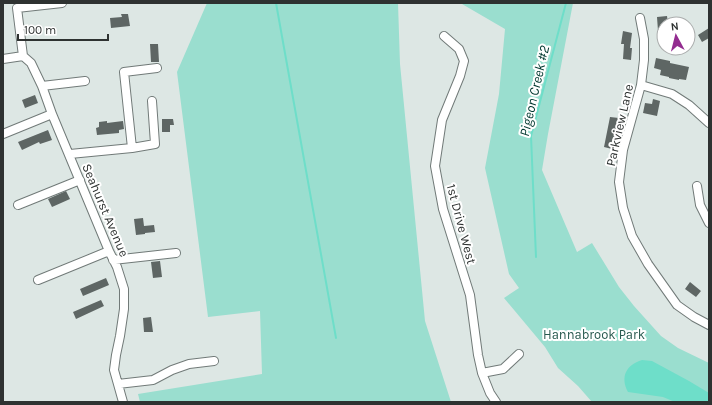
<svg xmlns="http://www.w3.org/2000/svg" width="712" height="405" font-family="Karla,sans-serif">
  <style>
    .green { fill: #9adecf }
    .water { fill: #6edec9 }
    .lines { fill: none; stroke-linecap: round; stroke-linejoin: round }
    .stream { stroke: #6edec9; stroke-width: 2 }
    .building { fill: #5e6664 }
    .minor-casing { stroke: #717a78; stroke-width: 10 }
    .minor { stroke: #fff; stroke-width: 8 }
    .labels { text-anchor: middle; stroke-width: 4; stroke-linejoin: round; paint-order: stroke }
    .street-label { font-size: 13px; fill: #2e3231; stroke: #fff }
    .park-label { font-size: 13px; fill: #28594f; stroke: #fff }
    .water-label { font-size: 14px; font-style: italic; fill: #00382f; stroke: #fff }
  </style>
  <rect width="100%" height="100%" fill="#dde7e4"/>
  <path class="green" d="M207,3h191l2,61 25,257 26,81h-311l-2,-8 124,-20 -2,-63 -52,6 -31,-245z
    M454,3h119l-25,131 -6,36 35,82 15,-9 27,44 15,19 27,30 17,12 31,15v39h-117l-14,-16 -20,-18 -13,-21 -41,-49 15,-10 -10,-14 -24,-106 14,-74 6,-65 -43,-25z"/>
  <path class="water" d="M642,360l10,1 37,20 20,12v8l-34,1 -12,-5 -35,-5c-8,-15 -2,-27 14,-32z"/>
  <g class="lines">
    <path class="stream" d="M276,3l60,335
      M536,257l-5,-121 35,-133"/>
  </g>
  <path class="building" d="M121,14h7l2,12 -19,2 -1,-10 12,-1z
    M667,16l1,8h-4v7h-6l-1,-14z
    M709,28v10l-7,4 -4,-7z
    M623,31l9,2 -2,15h2l-1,12 -8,-1 1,-15h-3z
    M150,44h8l1,18h-8z
    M656,58l14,3v2l19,4 -3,13 -7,-1v1l-10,-2v-1l-9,-2 1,-5 -7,-2z
    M35,95l3,8 -13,5 -3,-8z
    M653,99l7,2 -3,15 -14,-3 2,-10 7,1z
    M610,117l9,1 -2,13 -5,18 -8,-2z
    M162,119h11l1,6h-4v7h-8z
    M107,121v2l16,-2 1,8 -5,1v3l-22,2 -1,-7 3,-1v-5z
    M48,130l4,10 -12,4 -1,-2 -17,8 -4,-8z
    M66,191l4,8 -18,8 -4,-8z
    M143,218l1,8 10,-1 1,7 -10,1v1l-9,1 -2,-16z
    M160,261l2,16 -9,1 -2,-16z
    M106,278l3,7 -26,11 -3,-7z
    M690,282l11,9 -5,6 -11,-8z
    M101,300l3,6 -28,13 -3,-7z
    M151,317l2,15h-9l-1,-14z"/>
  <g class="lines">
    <defs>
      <path id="minor" d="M640,18l4,21v21l-3,25 -18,65 -4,32 4,26 9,28 16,28 29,41 17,12 15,8
        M444,36l15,13 5,12 -4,15 -18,44 -7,46 8,43 27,86 8,60 4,18 8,20 6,9
        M23,56l8,7 11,23 10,28 57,137 8,16 7,22v20l-4,27 -4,19 -2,15 9,32
        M23,56l-6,-48 45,-5
        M3,59l20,-3
        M641,85l31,9 17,11 20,18
        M42,86l43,-5
        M3,134l49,-20
        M132,148l-8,-76 33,-4
        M70,154l62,-6 23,-4 -3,-43
        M697,186l3,19 9,18
        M18,205l62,-25
        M113,260l63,-7
        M38,280l71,-29
        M482,373l21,-4 16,-15
        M118,384l35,-4 19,-10 17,-6 25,-3"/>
    </defs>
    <use href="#minor" class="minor-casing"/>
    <use href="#minor" class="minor"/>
  </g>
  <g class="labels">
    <g class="street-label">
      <text transform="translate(619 125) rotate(-77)" y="5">Parkview Lane</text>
      <text transform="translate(106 210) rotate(67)" y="5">Seahurst Avenue</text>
      <text transform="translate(462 224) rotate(75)" y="5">1st Drive West</text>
    </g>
    <g class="park-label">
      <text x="594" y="339">Hannabrook Park</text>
    </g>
    <g class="water-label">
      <text transform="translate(534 91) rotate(-77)" y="5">Pigeon Creek #2</text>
    </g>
  </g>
  <rect width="712" height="405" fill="none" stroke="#2e3231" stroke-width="8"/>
  <g transform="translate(676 36) rotate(353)"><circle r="19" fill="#ffffff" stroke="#abadad"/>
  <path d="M0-3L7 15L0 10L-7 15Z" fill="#932c90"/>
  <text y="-6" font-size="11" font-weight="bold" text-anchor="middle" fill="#2e3231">N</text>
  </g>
  <path d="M18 34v6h90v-6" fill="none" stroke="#2e3231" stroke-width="2"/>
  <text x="24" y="34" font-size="12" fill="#2e3231" stroke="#ffffff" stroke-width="3" paint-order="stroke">100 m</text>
</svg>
